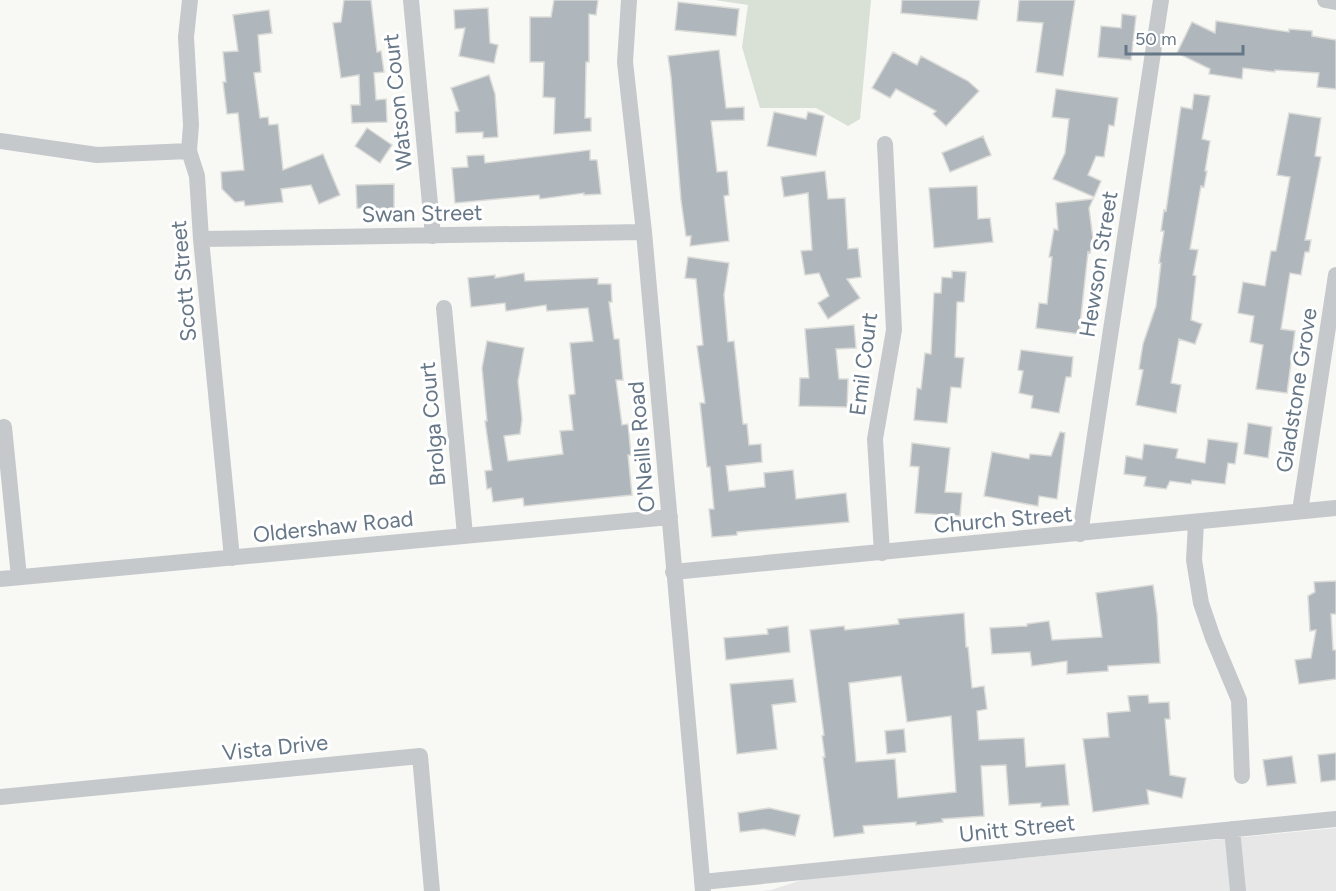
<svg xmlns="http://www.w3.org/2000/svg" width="1336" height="891" font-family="Figtree,sans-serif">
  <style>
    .built { fill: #e6e7e6 }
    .green { fill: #d9e0d6 }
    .building { fill: #afb6bc; stroke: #dadad7; stroke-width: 1.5; fill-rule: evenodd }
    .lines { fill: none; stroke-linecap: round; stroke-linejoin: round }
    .minor { stroke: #c5c9cc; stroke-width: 16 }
    .labels { text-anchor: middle; stroke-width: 6; stroke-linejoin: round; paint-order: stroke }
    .street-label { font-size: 22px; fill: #667787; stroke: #fff }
  </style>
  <rect width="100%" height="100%" fill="#f8f8f5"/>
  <path class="built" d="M1336,828v63h-574l9,-1 34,-11z"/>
  <path class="green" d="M715,0h156l-11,119 -12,7 -32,-18h-56l-18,-61 6,-42z"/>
  <path class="building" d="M344,0h27l6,52 4,-1 3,21 -10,1 2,27 10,-1 1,23 -35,1 -1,-18h9l-1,-30 -18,3 -8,-55 8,-1z
    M554,0h44l-2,15 -7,-1v48h-3l-1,56h6v13l-37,3 1,-36 -12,-1 1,-35h-14v-45h21z
    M902,0h78l-3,20 -76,-7z
    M1019,0h56l-12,76 -27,-4 7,-49 -26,-2z
    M678,2l61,7 -3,27 -61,-6z
    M488,8l2,35 8,2 -4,18 -35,-7 6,-28 -10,1 -1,-19z
    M269,10l3,23 -14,2 3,37 -7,1 6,45 8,-1 1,8 9,-1 5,46 40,-16 17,41 -21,9 -8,-19 -30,4 2,13 -38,4 -1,-5 -9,1 -13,-13 -1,-17 23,-2 -6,-57 -11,1 -4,-32h3l-3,-30 15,-1 -5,-36z
    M1122,14l14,2 -5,44 -33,-3 3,-31 20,2z
    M1216,21l73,11v-3l23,2v5l24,4v49l-19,-2 2,-14 -44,-3v2l-32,-4 -1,11 -33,-5 1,-5 -33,-16 15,-31 23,11z
    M719,50l7,58 18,-1v13l-33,1 6,51 10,-1 2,24 -5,1 5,45 -39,5 1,-10h-5l-5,-36 -10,-123 -3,-21z
    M893,52l24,13 4,-9 47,25 11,10 -33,35 -13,-12 3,-3 -40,-22 -6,9 -18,-10z
    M489,75l6,19 3,43 -15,1v-6l-27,1 -1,-21 4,-1 -8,-23z
    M1056,89l62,9 -4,28 -5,-1 -5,32 -8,-1 -8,19 13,6 -7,16 -41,-18 12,-26 4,-34 -17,-2z
    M1194,94l16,2 -8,43 8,2 -5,30h2l-3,16 -3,-1 -11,63 8,1 -5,25 3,1 -5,44 11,4 -7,20 -16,-5 -8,44 10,2 -5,28 -40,-8 7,-35 -4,-1 4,-25 13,-38 5,-43h-2l5,-32h-3l3,-21 2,1 13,-91 2,-13 11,2z
    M774,112l32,7 2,-7 16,4 -8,40 -49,-10z
    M1289,113l32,5 -6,38 6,1 -16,83h6l-2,12h-4l-4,23 -11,-2 -9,56 14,2 -8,62 -31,-4 7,-44 -13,-3 4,-26 -16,-3 5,-31 22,4 6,-35h5l14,-74 -13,-2z
    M367,128l25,17 -12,18 -25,-17z
    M983,136l8,19 -41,17 -8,-19z
    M590,150v10h7l4,34 -17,1v-2l-44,6 -1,-4 -84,8 -3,-35 16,-1 -1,-11 17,-1 1,8z
    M825,171l3,28 17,-1 3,51 10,-1 3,29 -14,2 13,19 -32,21 -10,-16 11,-7 -10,-23 -14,2 -4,-24 11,-1 -4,-57 -24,4 -3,-20z
    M394,184v25l-37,-1 -1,-23z
    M977,186l1,33 12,-1 3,24 -59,6 -5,-60z
    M1093,199l-4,9 4,31 -3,14 -2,-1 -9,82 -43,-6 3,-25 8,1 5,-47h-3l5,-28 4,1 -2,-27z
    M688,257l41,6 -5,32 4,47 6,-1 9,83h4l2,21 12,-1 1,18 -36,4 3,25 36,-4 -1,-14 29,-3 3,29 50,-6 3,29 -112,10v3l-25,2 -3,-28h5l-4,-42h-3l-7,-64h5l-8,-57 6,-1 -7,-66 -11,-1z
    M952,271l14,1 -2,30h-7l-2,55 9,1 -3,30 -10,-1 -4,36 -33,-3 3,-32 4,1 4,-36 6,1 3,-61h7l1,-16 10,1z
    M524,273l1,8 73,-3v6h13l1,18h-3l5,37h5l4,41h-7l6,45 6,-1 3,31h-3l4,40 -108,11 -1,-8 -30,4 -2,-14 -4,1 -2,-18 7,-1 -7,-49h2l-5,-53 5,-27 37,7 -6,33 4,38 -2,15 -16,2 4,25 55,-7 -3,-23 13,-1 -4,-35 6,-1 -5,-51 23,-2 -5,-33 -41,3 -1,-6 -40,6 -1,-8 -34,4 -3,-29 27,-3v3z
    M854,325l2,23 -20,1 3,30h9l-1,28 -48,-1 1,-28h9l-4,-49z
    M1021,350l52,7 -2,20h-5l-7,36 -28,-5 2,-12 -14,-3 4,-22 -5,-1z
    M1248,423l24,4 -4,31 -24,-4z
    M1060,432l5,1 -8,66 -18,-3 -1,10 -54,-10 8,-44 37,7 1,-5 21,2z
    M1208,439l30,4 -3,21 -7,-1 -3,21 -33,-4 -1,4 -21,-3 -4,8 -22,-3 2,-9 -22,-3 2,-18 16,3 2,-15 34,5 -2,9 29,5z
    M912,443l38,5 -5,44 17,1 -2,23 -45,-3 4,-46 -9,-1z
    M1336,581v33h-5l2,36h3v29l-37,5 -4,-24 16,-2 5,-28 -6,1 -2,-35 7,-4 -1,-10z
    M1153,585l4,29 3,49 -52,3v5l-41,3v-13l-35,5 -2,-14 -38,2 -2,-26 37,-2v-2l22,-3 3,19 50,-3 -6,-44z
    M964,613l2,34h2l4,41 12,-2 3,23 -10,2 2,29 45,-2 2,29 39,-3 4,41 -28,2v-4l-32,2 -3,-40 -25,1 3,50 -42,3 1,3 -27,3v-3l-53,4 1,7 -30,4 -11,-80h2l-3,-21 2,-1 -14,-105 34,-4 1,4 54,-6 -1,-5zM901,676l6,46 44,-6 5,76 -58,6 -3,-39 -39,3 -7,-79z
    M788,626l2,26 -64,8 -2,-22 44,-4 -1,-5z
    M793,679l3,23 -24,3 5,44 -40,5 -7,-70z
    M1148,695l1,8 20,-1 1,17h-5l5,56 16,3 -4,20 -35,-8 2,14 -56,8 -10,-73 26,-2 -2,-24 23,-2 -2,-15z
    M904,729l2,23 -19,2 -2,-23z
    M1336,753v27l-15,2 -3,-27z
    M1292,756l4,27 -29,3 -4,-26z
    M769,808l31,7 -5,21 -31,-7 -24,3 -2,-19z"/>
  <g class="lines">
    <path class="minor" d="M190,0l-4,37 5,88 -2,26 8,25 4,63 31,319
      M411,0l22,236
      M629,0l-4,62 19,170 59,659
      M1325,0l11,2
      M0,141l97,14 92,-4
      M201,239l443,-7
      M444,308l21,227
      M4,427l15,150
      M1300,511l36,-236
      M1196,523l-2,37 7,43 12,35 26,62 3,76
      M1080,534l81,-534
      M882,553l-7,-114 19,-109 -9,-186
      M673,572l663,-64
      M0,579l670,-62
      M0,797l420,-41 12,135
      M1232,829l6,62
      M702,882l634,-63"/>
  </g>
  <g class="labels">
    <g class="street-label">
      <text transform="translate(397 102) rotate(-96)" y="8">Watson Court</text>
      <text transform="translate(422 213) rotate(-1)" y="8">Swan Street</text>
      <text transform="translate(1098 264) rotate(-81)" y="8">Hewson Street</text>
      <text transform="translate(183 281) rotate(-95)" y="8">Scott Street</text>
      <text transform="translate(863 364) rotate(-83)" y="8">Emil Court</text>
      <text transform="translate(1296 390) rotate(-81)" y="8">Gladstone Grove</text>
      <text transform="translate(432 424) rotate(-95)" y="8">Brolga Court</text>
      <text transform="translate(641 447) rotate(-95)" y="8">O'Neills Road</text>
      <text transform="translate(1003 519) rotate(-5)" y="8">Church Street</text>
      <text transform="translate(333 526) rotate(-6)" y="8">Oldershaw Road</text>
      <text transform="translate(275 747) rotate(-6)" y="8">Vista Drive</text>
      <text transform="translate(1017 828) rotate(-6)" y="8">Unitt Street</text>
    </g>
  </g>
  <path d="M1126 45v9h117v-9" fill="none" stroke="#667787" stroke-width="3"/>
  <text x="1135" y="45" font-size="18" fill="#667787" stroke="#ffffff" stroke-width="4.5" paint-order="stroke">50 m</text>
</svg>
